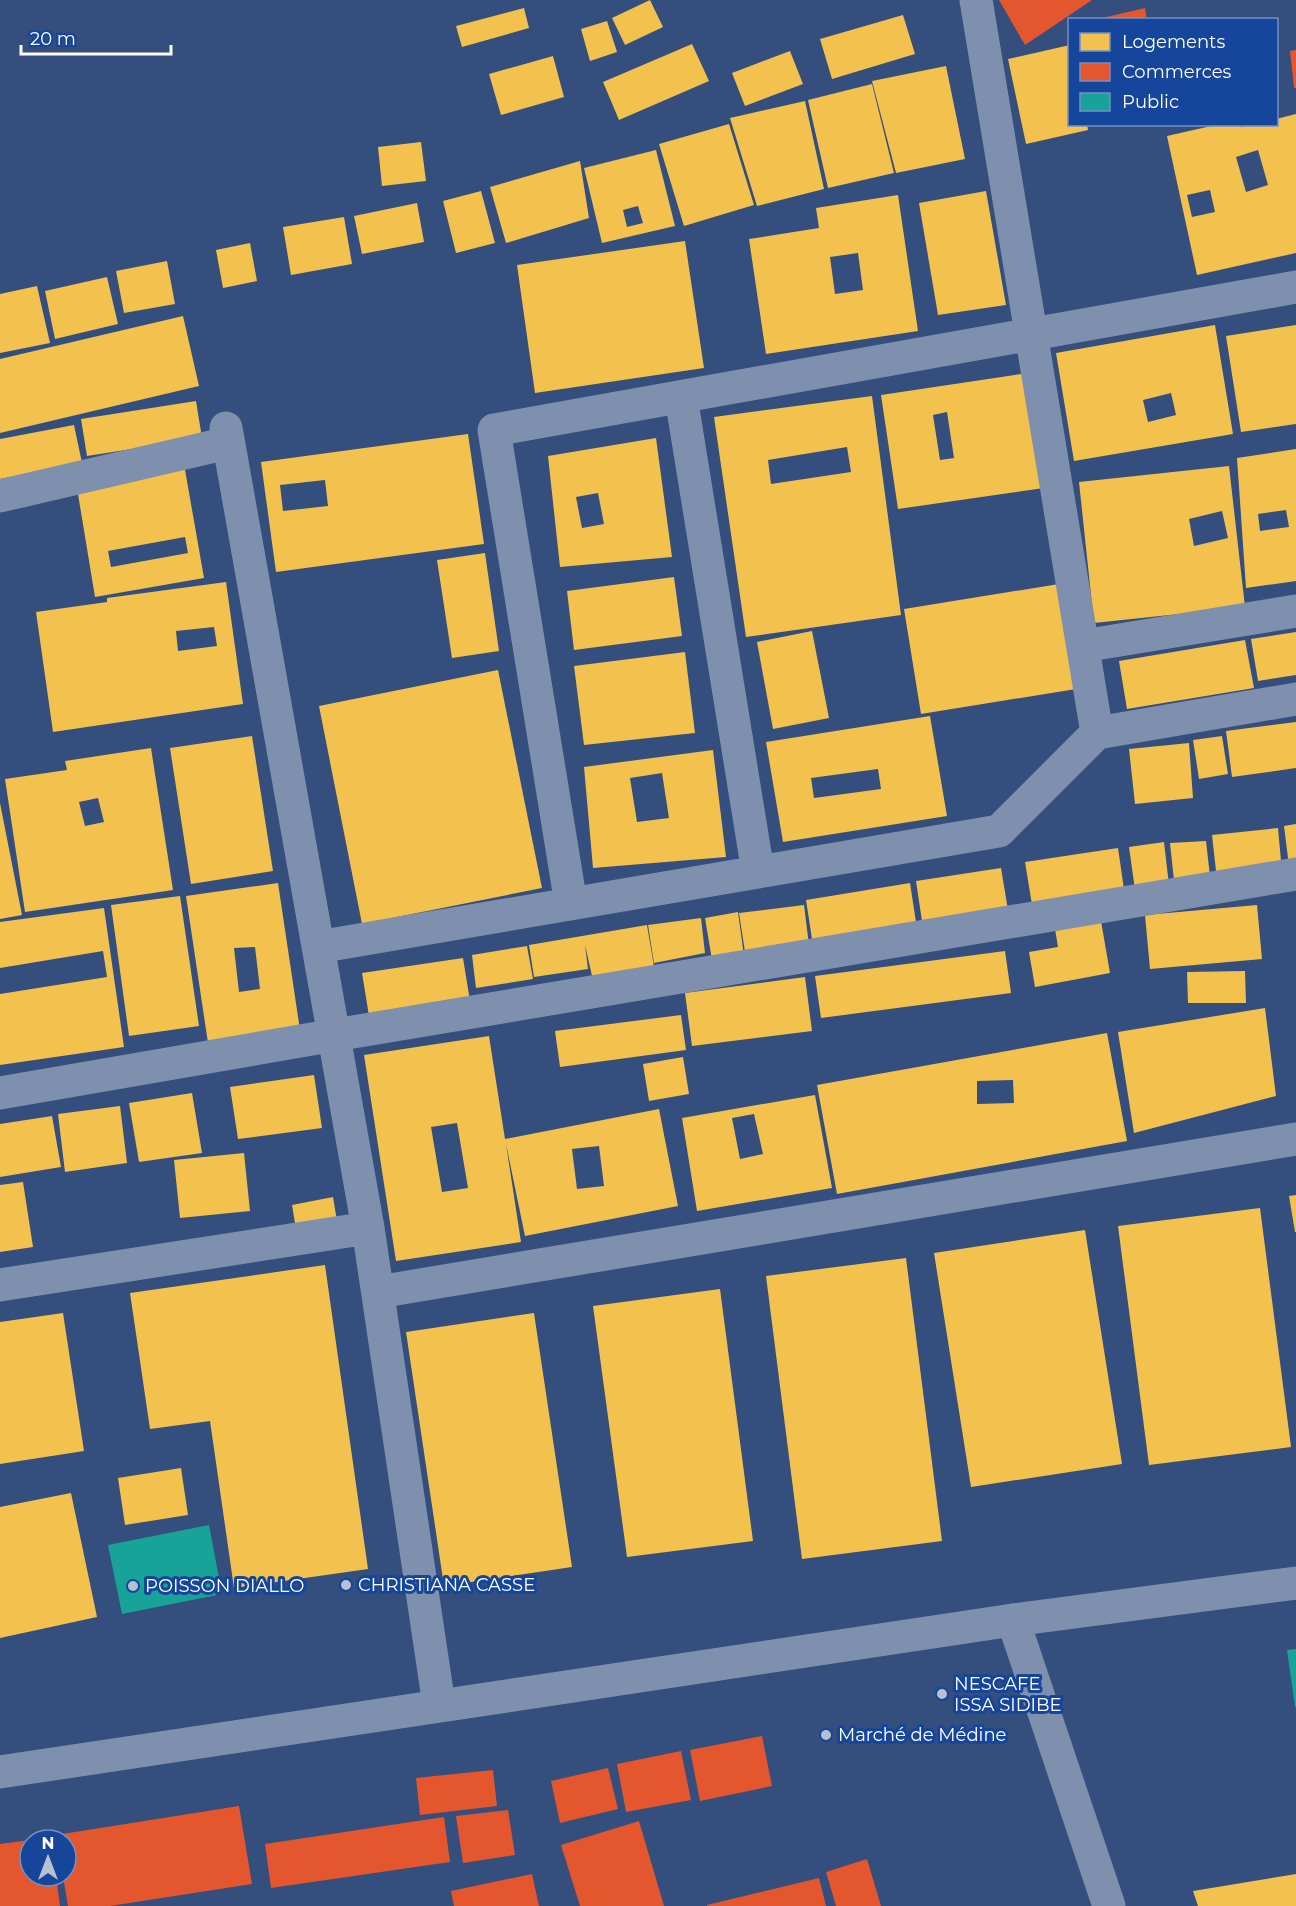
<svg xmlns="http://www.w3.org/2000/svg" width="1296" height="1906" font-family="Montserrat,sans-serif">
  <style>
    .homes { fill: #f2c14e; fill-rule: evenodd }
    .shops { fill: #e4572e }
    .public { fill: #17a398 }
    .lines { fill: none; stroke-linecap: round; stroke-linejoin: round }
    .minor { stroke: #7f8fae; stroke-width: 33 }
    .tertiary { stroke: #7f8fae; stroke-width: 33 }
    .poi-dot { fill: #b8c1d2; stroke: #15469c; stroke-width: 2 }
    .labels { text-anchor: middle; stroke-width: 6; stroke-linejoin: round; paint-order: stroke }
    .poi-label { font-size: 18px; fill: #fff; stroke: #15469c; text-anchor: start }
  </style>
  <rect width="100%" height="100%" fill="#344e7d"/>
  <path class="homes" d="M650,0l13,27 -38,18 -13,-27z
    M524,8l5,20 -67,19 -6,-21z
    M903,15l12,39 -83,25 -12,-40z
    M607,21l10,31 -27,9 -9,-32z
    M692,44l17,37 -90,39 -16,-38z
    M1070,45v79h17l1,6 -62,14 -18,-85z
    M790,51l13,33 -58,22 -13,-33z
    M553,56l11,41 -63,18 -12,-41z
    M946,66l19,93 -69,14 -24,-92z
    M872,84l22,89 -66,15 -20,-88z
    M805,101l19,88 -67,17 -27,-88z
    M1296,114v139l-99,22 -30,-139 53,-12h20l1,3 11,-3h24v-5zM1258,150l10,35 -22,7 -10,-35zM1210,190l5,22 -23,5 -5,-22z
    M729,124l25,81 -70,21 -25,-82z
    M421,142l5,39 -44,5 -4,-39z
    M656,150l19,76 -73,17 -18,-75zM638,206l5,17 -16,4 -4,-17z
    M580,161l9,57 -83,25 -16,-56z
    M481,191l14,52 -39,10 -13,-52z
    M986,191l20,114 -68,10 -19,-112z
    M898,195l20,136 -152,23 -17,-115 70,-11 -3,-20zM858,253l5,37 -28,4 -5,-37z
    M417,203l7,39 -62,12 -8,-38z
    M344,217l8,47 -61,11 -8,-48z
    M685,241l19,127 -169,25 -18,-128z
    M250,243l7,38 -34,7 -7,-38z
    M167,261l8,43 -51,9 -8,-42z
    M107,277l11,47 -63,15 -10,-48z
    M37,286l13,57 -50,10v-59z
    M183,316l16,70 -199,47v-74z
    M1215,325l18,109 -159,27 -18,-108zM1171,393l5,22 -28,7 -5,-22z
    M1296,325v99l-55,8 -15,-96z
    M1028,373l16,115 -146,21 -17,-114zM947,412l7,46 -14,2 -7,-45z
    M872,396l29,219 -155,22 -32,-220zM847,447l4,25 -80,12 -3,-24z
    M196,401l6,37 -115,18 -6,-37z
    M74,425l8,38 -82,16v-40z
    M468,434l16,110 -208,28 -15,-110zM325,480l3,26 -45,5 -3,-26z
    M656,438l16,119 -112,10 -12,-111zM598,493l6,31 -22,4 -6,-31z
    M1296,449v132l-50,7 -9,-130zM1286,510l3,17 -29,4 -2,-17z
    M184,464l20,114 -109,19 -19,-115zM185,537l3,16 -77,14 -3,-16z
    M1229,466l16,141 -151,16 -15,-141zM1222,511l6,27 -34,8 -5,-27z
    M485,553l14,98 -47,7 -15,-98z
    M674,577l8,59 -108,14 -7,-59z
    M226,582l17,122 -190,28 -17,-120 71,-10v-4zM214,627l3,19 -39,5 -2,-20z
    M1059,584l17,105 -155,25 -17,-105z
    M812,631l17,87 -56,11 -16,-87z
    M1296,632v43l-38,6 -7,-42z
    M1245,640l9,48 -127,21 -8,-48z
    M685,652l10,81 -111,12 -10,-79z
    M498,670l44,218 -180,36 -43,-218z
    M930,716l17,100 -164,26 -17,-100zM878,769l3,20 -67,9 -3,-20z
    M1296,722v46l-64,9 -6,-46z
    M252,736l21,135 -82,13 -21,-136z
    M1222,736l6,38 -29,5 -6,-39z
    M1189,743l4,55 -58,6 -6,-55z
    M151,748l22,142 -148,22 -20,-133 62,-9 -2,-9zM98,798l6,24 -19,4 -6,-24z
    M713,750l13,107 -133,11 -9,-101zM662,773l7,45 -32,4 -7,-44z
    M0,803l22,112 -22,4z
    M1296,824v49l-6,1 -6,-48z
    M1278,828l5,55 -65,6 -6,-54z
    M1206,841l5,44 -36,5 -5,-47z
    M1164,842l5,43 -34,5 -6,-43z
    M1118,848l8,55 -92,14 -9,-55z
    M1001,868l11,66 -86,14 -10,-67z
    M278,883l22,147 -92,13 -22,-147zM255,947l5,42 -21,3 -5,-44z
    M910,883l10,65 -104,17 -10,-65z
    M180,896l19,130 -70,10 -18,-131z
    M804,905l7,56 -64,4 -8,-52z
    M1257,905l5,54 -112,10 -5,-54z
    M104,908l20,139 -124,18v-71l107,-17 -4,-26 -103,17v-46z
    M738,912l6,44 -32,4 -7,-42z
    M701,918l4,35 -51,10 -6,-38z
    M1101,921l9,52 -75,14 -6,-35 29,-5 -3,-18z
    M647,925l9,53 -61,11 -10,-44 3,24 -54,8 -5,-32z
    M527,946l6,33 -57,9 -4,-33z
    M1005,951l6,42 -190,25 -6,-42z
    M463,958l7,43 -101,15 -7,-43z
    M1245,971l1,32h-58l-1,-31z
    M805,977l7,54 -120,15 -7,-53z
    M1265,1008l11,88 -142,37 -16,-101z
    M681,1015l5,35 -126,17 -5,-36z
    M1107,1033l20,108 -290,53 -20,-109zM1013,1080l1,23 -37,1v-23z
    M489,1036l16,103 154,-30 19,97 -153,30 -19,-92 15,98 -125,19 -32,-206zM457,1123l11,65 -26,4 -11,-65zM599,1146l5,40 -27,3 -5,-40z
    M683,1057l6,37 -40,7 -6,-37z
    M314,1075l8,53 -84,11 -8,-52z
    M192,1093l10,60 -63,9 -10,-59z
    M815,1095l17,93 -135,23 -15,-93zM754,1114l9,40 -23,5 -8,-41z
    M120,1106l7,57 -62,9 -7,-58z
    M52,1116l9,51 -61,10v-53z
    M244,1153l6,58 -70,7 -6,-58z
    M23,1182l10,65 -33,5v-67z
    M1296,1195v37h-1l-6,-36z
    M333,1197l4,24 -41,8 -4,-24z
    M1260,1208l31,239 -142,18 -31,-239z
    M1085,1230l37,234 -151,23 -37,-234z
    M906,1258l36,283 -140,18 -36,-283z
    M325,1265l43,304 -134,19 -24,-167 -60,8 -20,-136z
    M720,1289l33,252 -126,16 -34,-251z
    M63,1313l21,138 -84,13v-142z
    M534,1313l38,254 -128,19 -38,-254z
    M181,1468l7,47 -63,10 -7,-47z
    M71,1493l26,124 -97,21v-131z
    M1296,1874v32h-98l-5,-15z"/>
  <path class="shops" d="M999,0h93l-67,45z
    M1145,8l2,12h-49v-1z
    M1296,50v38h-2l-4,-37z
    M762,1736l10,50 -72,15 -10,-51z
    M681,1751l10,49 -65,12 -9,-48z
    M608,1768l10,41 -58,14 -9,-42z
    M493,1770l4,36 -77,9 -4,-37z
    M239,1806l13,78 -142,22h-42l-5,-30h3v-36h-9l-1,-5z
    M508,1810l7,45 -52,8 -7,-47z
    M444,1817l6,45 -179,26 -6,-44z
    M639,1821l25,85h-84l-19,-61z
    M30,1840v36h26l4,30h-60v-62z
    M867,1859l14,47h-45l-10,-34z
    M532,1874l7,32h-85l-3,-15z
    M819,1878l7,28h-119v-1z"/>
  <path class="public" d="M209,1525l13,69 -100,20 -14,-69z
    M1296,1649v58h-1l-8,-57z"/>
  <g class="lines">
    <path class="minor" d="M976,0l121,733
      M681,397l77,475
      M226,428l142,800 71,477
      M0,496l228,-53
      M1083,646l213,-35
      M571,904l-77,-474 802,-143
      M318,947l681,-116 98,-98 199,-34
      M0,1093l335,-58 961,-161
      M0,1285l368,-57
      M378,1292l918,-153
      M1013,1620l96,286"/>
    <path class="tertiary" d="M0,1772l1013,-152 283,-37"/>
  </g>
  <g class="poi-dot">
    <circle cx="346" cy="1585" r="6"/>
    <circle cx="133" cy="1586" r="6"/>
    <circle cx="942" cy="1694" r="6"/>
    <circle cx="826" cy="1735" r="6"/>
  </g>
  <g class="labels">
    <g class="poi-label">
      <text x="358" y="1591">CHRISTIANA CASSE</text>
      <text x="145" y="1592">POISSON DIALLO</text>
      <text x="954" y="1690">NESCAFE<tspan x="954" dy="21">ISSA SIDIBE</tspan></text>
      <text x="838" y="1741">Marché de Médine</text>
    </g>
  </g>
  <rect x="1068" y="18" width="210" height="108" fill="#15469c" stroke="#7390c4" stroke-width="1.5"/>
  <rect x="1080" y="33" width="30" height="18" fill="#f2c14e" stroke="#7390c4" stroke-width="1.5"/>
  <text x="1122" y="48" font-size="18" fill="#ffffff">Logements</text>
  <rect x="1080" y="63" width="30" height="18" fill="#e4572e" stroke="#7390c4" stroke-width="1.5"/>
  <text x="1122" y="78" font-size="18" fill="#ffffff">Commerces</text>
  <rect x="1080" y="93" width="30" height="18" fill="#17a398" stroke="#7390c4" stroke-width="1.5"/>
  <text x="1122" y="108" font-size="18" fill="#ffffff">Public</text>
  <g transform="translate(48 1858)"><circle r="28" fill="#15469c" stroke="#7390c4" stroke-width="1.5"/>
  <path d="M0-4.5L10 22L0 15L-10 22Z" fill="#b8c1d2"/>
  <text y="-9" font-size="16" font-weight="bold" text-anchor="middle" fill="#ffffff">N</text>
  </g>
  <path d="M21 45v9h150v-9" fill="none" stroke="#ffffff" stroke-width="3"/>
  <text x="30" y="45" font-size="18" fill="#ffffff" stroke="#15469c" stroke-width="4.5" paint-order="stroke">20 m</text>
</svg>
